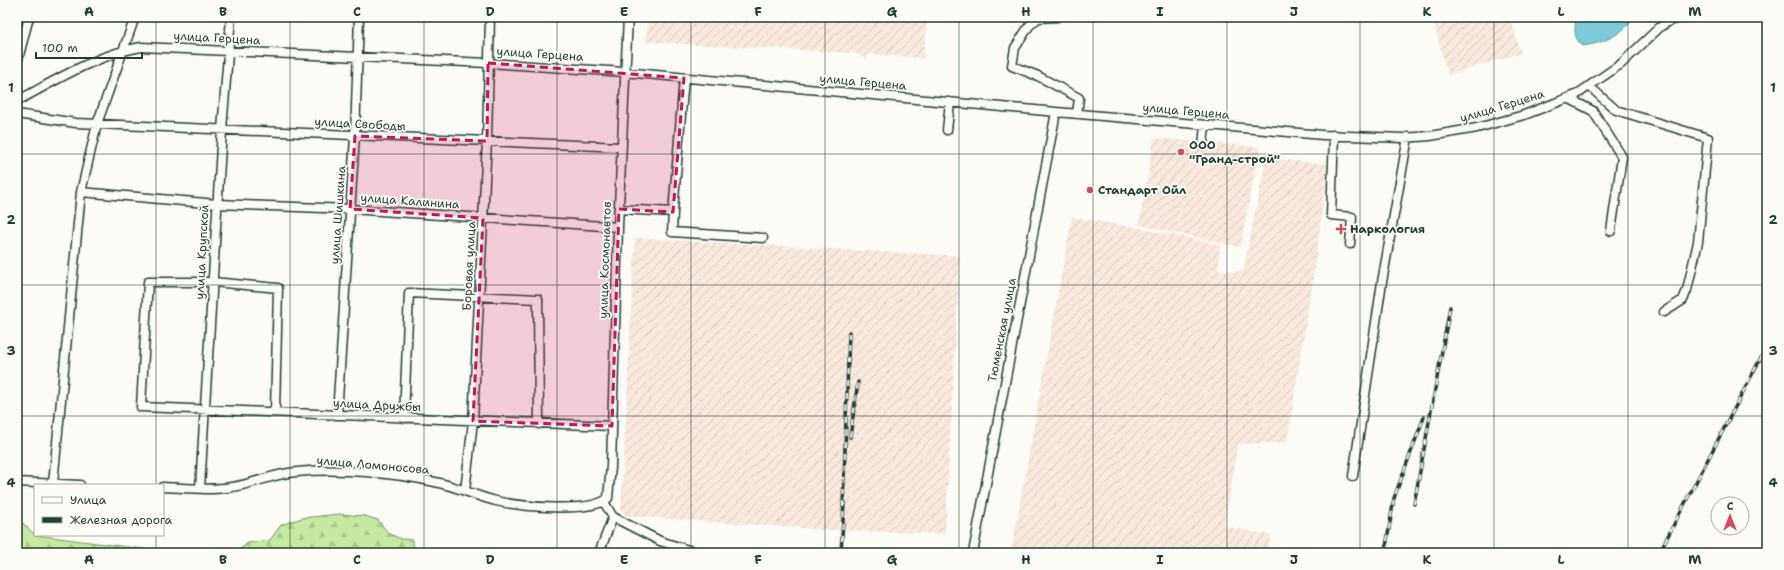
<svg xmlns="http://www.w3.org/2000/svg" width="1784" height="570" font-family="'Shantell Sans',sans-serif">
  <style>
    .industrial { fill: url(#industrial-furrows) }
    .forest { fill: url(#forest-firs); stroke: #73926a }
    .water { fill: #7ccbd8; stroke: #579296 }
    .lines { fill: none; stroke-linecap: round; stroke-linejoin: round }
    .minor-casing { stroke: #1f3d34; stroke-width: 11 }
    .minor { stroke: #fdfcf7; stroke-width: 8 }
    .rail-casing { stroke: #1f3d34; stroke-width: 3.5 }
    .rail { stroke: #fdfcf7; stroke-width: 2; stroke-dasharray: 6; stroke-linecap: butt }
    .marked { fill: #c2185b; fill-opacity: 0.2; stroke: #c2185b; stroke-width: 3; stroke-dasharray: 8 5; stroke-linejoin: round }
    .grid { fill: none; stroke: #1f3d34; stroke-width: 1; stroke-opacity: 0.55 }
    .poi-dot { fill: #d1495b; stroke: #fdfcf7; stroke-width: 1.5 }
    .labels { text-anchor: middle; stroke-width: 3.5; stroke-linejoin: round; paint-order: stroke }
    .street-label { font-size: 12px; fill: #1f3d34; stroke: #fdfcf7 }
    .poi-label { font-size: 12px; font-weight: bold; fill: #1f3d34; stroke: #fdfcf7; text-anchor: start }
    .neatline { fill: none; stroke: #1f3d34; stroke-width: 1.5 }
    .grid-label { font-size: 13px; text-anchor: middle; font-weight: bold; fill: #1f3d34 }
  </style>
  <defs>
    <pattern id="industrial-furrows" width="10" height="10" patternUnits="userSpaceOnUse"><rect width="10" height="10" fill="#f9e8de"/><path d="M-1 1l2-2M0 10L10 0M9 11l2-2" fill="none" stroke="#d5c8bf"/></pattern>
    <pattern id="forest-firs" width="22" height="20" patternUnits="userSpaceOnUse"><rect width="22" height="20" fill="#c7e8a1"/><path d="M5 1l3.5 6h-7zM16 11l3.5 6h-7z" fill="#aac88b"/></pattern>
  </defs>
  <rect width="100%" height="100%" fill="#fdfcf7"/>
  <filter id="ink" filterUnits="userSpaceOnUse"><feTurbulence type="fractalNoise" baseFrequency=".025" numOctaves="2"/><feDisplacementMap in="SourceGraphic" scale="8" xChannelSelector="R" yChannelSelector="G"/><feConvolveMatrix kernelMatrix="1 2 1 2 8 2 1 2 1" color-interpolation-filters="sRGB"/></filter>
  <g filter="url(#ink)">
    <path class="industrial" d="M648,17h280l-5,41 -54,-4 -2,5 -12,-6 -209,-11z
      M1432,17h78l11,36 -73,22z
      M1154,138l106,9 -20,100 -101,-22z
      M1266,158l62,6 -12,95 -29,183 -49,2 -14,82 47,9 -3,18h-257l61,-336 74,12 74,16 -2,25 25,2z
      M635,238l325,18 -15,278 -114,-4 -205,-14 -5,-6z"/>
    <path class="forest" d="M339,514l26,2 13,4 10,13 13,6 11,1 4,13h-181l13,-10 22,-3 11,-15 21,-7z
      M17,521l7,3 11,11 116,15 6,3h-140z"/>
    <path class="water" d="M1577,17h58c-13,17 -30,26 -52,29 -10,-8 -9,-17 -6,-29z"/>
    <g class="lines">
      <defs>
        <path id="minor" d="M1057,17l-19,1 -9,8 -14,22 -3,18 26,10 41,22 -2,16
          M17,63l12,-46
          M1589,86l27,24 92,28 -10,104 -11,48 -4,10 -19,12
          M1568,98l25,13 29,46 -11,74
          M17,101c40,-21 78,-46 124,-54l347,16 136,9 432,40 267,23 80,3 27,-2 47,-8 47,-13 52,-20 45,-31 39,-37 11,-7 16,-3
          M17,114l59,9 545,24
          M947,130l3,-28
          M1334,135l-3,80 21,2 -2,27
          M1203,145l2,-20
          M81,192l136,12 133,5 268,18
          M619,209l54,3 11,-134
          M673,212l-1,20 91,6
          M275,412l3,-124 -65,-6h-65l-7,125 471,19
          M337,415l18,-279 4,-119
          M404,418l5,-125 129,6 1,125
          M1353,476l29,-194 26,-145
          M17,482l63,3
          M53,484l28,-292 16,-68 38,-107
          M163,487c23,1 47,4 69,0 22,-3 43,-14 65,-15 43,-4 96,1 138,10 21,4 40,14 61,19 22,5 95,13 112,-3l3,-32 7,-239 10,-210
          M200,488l22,-358 9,-113
          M465,491l8,-70 14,-280 3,-124
          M613,517l47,24 38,12
          M599,553l14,-36 -9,-15
          M973,553l83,-441"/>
      </defs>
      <use href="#minor" class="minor-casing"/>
      <use href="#minor" class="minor"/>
      <defs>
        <path id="rail" d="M850,437l8,-55
          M1414,504l36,-197
          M843,507l6,-175
          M841,553l3,-50
          M1385,553l9,-55 30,-81
          M1659,553l108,-207"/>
      </defs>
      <use href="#rail" class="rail-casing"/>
      <use href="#rail" class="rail"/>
    </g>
  </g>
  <path class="marked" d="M488,63l196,15 -11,134 -54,-3 -7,217 -139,-5 10,-203 -133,-9 5,-73 132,5z"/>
  <path class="grid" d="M156,17v468M290,17v536M424,17v536M557,17v536M691,17v536M825,17v536M959,17v536M1093,17v536M1227,17v536M1360,17v536M1494,17v536M1628,17v536M17,154h1750M17,285h1750M17,416h1750M156,535v18"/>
  <g class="poi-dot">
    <circle cx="1181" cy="152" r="4"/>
    <circle cx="1090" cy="190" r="4"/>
    <path d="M1339 223h4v4h4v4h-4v4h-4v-4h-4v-4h4z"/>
  </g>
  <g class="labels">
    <g class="street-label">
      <text transform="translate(217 38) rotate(3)" y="4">улица Герцена</text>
      <text transform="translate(540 54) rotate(4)" y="4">улица Герцена</text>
      <text transform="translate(863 82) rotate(5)" y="4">улица Герцена</text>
      <text transform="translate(1502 106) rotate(-17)" y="4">улица Герцена</text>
      <text transform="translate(1186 111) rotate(5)" y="4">улица Герцена</text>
      <text transform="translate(360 124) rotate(3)" y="4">улица Свободы</text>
      <text transform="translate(410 201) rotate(4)" y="4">улица Калинина</text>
      <text transform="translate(338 215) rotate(-86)" y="4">улица Шишкина</text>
      <text transform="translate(202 252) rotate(-87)" y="4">улица Крупской</text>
      <text transform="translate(605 260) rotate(-88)" y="4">улица Космонавтов</text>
      <text transform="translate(469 266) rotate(-87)" y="4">Боровая улица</text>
      <text transform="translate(1002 330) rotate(-79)" y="4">Тюменская улица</text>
      <text transform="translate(377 405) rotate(3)" y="4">улица Дружбы</text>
      <text transform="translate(373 465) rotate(5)" y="4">улица Ломоносова</text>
    </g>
    <g class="poi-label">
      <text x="1189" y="149">ООО<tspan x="1189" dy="14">"Гранд-строй"</tspan></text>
      <text x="1098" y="194">Стандарт Ойл</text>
      <text x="1350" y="233">Наркология</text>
    </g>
  </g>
  <rect width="1784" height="570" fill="none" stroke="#fdfcf7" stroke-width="44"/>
  <rect x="34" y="484" width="130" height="52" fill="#fdfcf7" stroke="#a4b0a9"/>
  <rect x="42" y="497" width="20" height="6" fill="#fdfcf7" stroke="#a4b0a9"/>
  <text x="70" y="504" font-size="12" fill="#1f3d34">Улица</text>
  <rect x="42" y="517" width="20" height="6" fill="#1f3d34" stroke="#a4b0a9"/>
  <text x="70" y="524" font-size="12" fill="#1f3d34">Железная дорога</text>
  <g transform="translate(1730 516)"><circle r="19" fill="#fdfcf7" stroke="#a4b0a9"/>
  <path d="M0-3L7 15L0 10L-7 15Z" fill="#d1495b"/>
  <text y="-6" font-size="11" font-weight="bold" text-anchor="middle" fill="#1f3d34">С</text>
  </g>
  <path d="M36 52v6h106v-6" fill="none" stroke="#1f3d34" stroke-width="2"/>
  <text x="42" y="52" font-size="12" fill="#1f3d34" stroke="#fdfcf7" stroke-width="3" paint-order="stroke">100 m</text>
  <rect x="22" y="22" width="1740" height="526" class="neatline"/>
  <g class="grid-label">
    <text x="89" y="16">A</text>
    <text x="223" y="16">B</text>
    <text x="357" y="16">C</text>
    <text x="490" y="16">D</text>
    <text x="624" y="16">E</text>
    <text x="758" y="16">F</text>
    <text x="892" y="16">G</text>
    <text x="1026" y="16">H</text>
    <text x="1160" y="16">I</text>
    <text x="1294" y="16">J</text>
    <text x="1427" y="16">K</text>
    <text x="1561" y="16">L</text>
    <text x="1695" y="16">M</text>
    <text x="11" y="92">1</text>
    <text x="1773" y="92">1</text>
    <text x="11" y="224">2</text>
    <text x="1773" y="224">2</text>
    <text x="11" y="355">3</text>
    <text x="1773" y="355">3</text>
    <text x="11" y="487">4</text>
    <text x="1773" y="487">4</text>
    <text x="89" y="564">A</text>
    <text x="223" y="564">B</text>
    <text x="357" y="564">C</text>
    <text x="490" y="564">D</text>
    <text x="624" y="564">E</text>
    <text x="758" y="564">F</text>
    <text x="892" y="564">G</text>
    <text x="1026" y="564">H</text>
    <text x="1160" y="564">I</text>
    <text x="1294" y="564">J</text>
    <text x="1427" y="564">K</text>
    <text x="1561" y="564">L</text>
    <text x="1695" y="564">M</text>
  </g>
</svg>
